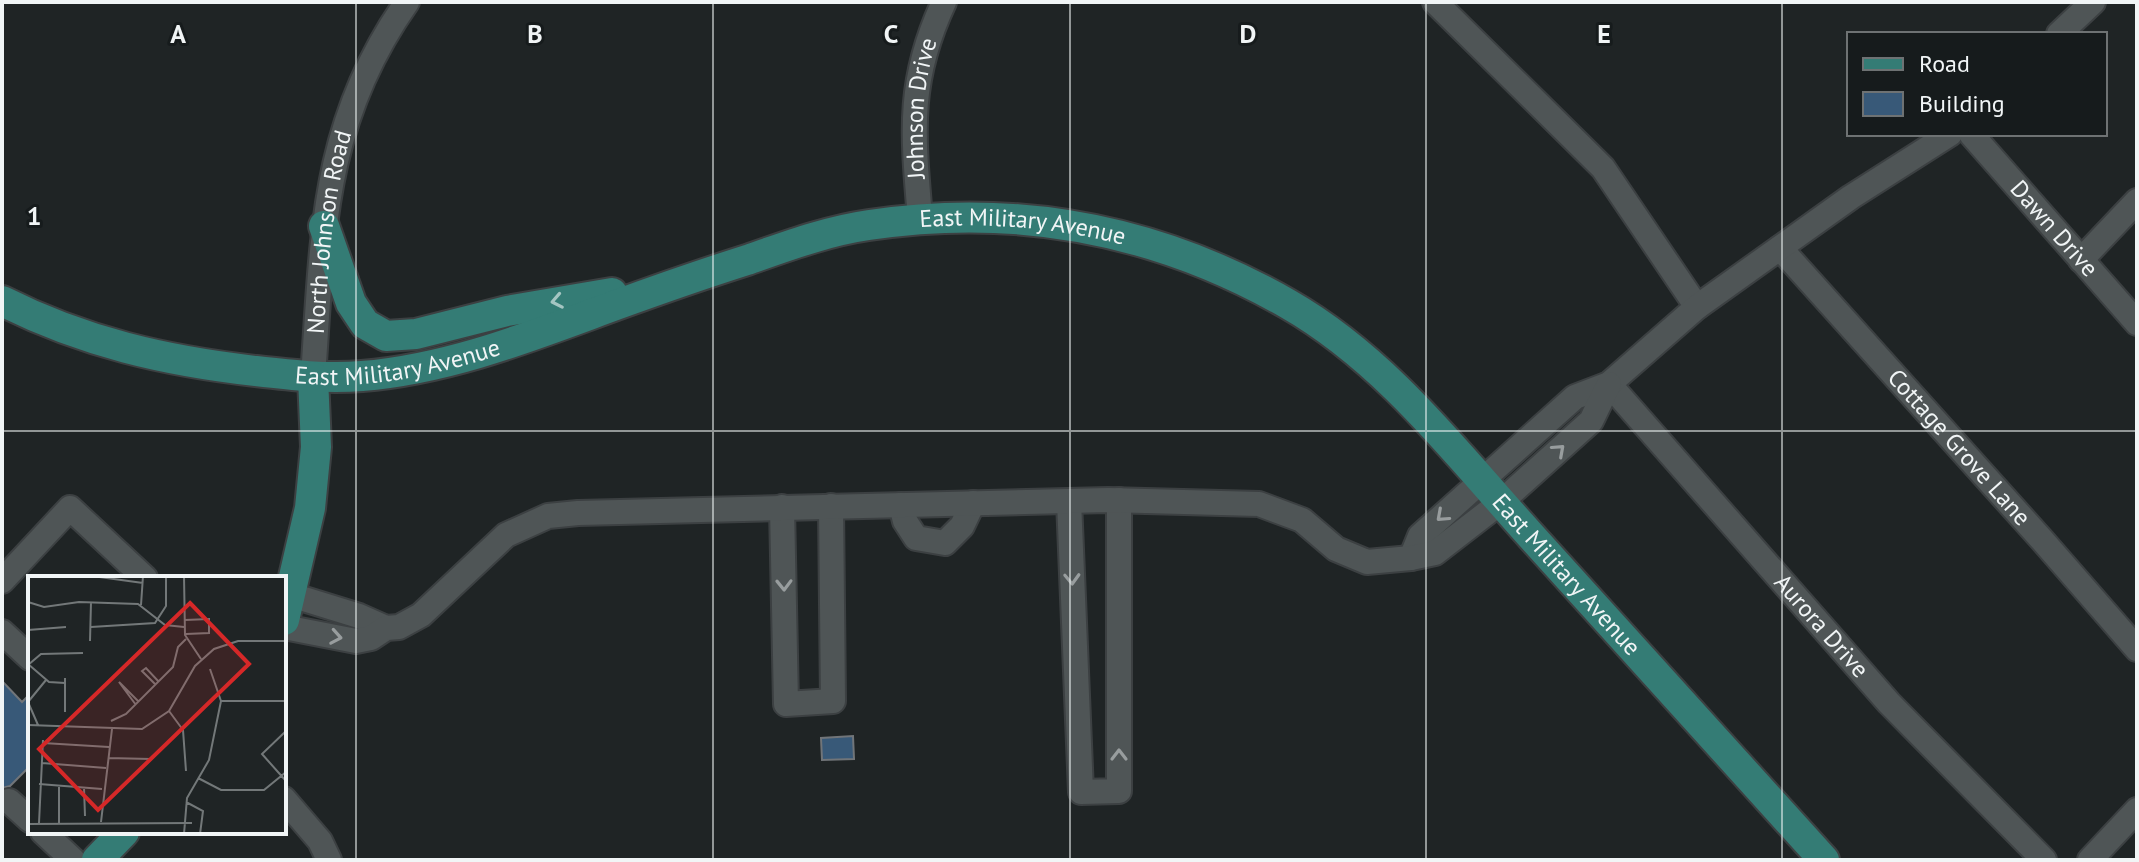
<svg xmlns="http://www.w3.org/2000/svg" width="2139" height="862" font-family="'PT Sans',sans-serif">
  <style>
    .building { fill: #385978; stroke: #717579; stroke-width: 2 }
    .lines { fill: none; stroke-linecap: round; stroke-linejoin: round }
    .minor-casing { stroke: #3c4042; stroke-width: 28 }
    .major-casing { stroke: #3c4042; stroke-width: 34 }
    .minor { stroke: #4f5556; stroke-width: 24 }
    .major { stroke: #347c75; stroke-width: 30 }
    .oneway { stroke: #a5c5c2 }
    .oneway2 { stroke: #989d9e }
    .grid { fill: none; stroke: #f1f5f6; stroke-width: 2; stroke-opacity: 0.55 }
    .labels { text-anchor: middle; stroke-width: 6; stroke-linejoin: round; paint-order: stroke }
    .street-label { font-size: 24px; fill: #f1f5f6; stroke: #161b1c }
    .inset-road { fill: none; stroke: #737879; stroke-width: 2 }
    .view { fill: #d62828; fill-opacity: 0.15; stroke: #d62828; stroke-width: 4 }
    .inset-edge { fill: none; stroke: #f1f5f6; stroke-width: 4 }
    .grid-label { font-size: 26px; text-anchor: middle; font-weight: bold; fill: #f1f5f6; stroke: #161b1c; stroke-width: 6; stroke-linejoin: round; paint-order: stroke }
  </style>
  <rect width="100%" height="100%" fill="#1f2425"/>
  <path class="building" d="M2,681l20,21 8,-8v72l-20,20 -8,2z
    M853,736l1,23 -32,1 -1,-22z"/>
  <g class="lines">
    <defs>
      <g id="minor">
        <path d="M1435,2l168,166 94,139"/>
        <path d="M2059,34l34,-32"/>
        <path id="s1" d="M1971,134l166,189"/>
        <path id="s2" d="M920,218c-7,-84 -13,-137 24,-216"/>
        <path id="s3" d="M1780,248l263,293 94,108"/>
        <path d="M2081,260l56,-59"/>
        <path id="s4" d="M313,377c10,-141 8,-253 94,-375"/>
        <path id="s5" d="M1609,384l280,319 155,157"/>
        <path d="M1069,501l12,291 38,-1v-291"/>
        <path d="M901,505l4,16 11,17 29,5 17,-17 11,-23"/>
        <path d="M782,507l4,197 47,-3 -2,-195"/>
        <path d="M1411,558l9,-22 155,-139 34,-13 88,-77 154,-110 99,-63"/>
        <path d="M2,581l68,-73 75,70"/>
        <path d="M291,595l68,21 27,12"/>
        <path d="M284,627l72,14 15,-3 15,-10 13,-1 22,-12 85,-80 42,-19 30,-3 530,-13 151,4 43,16 34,29 31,13 44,-4 24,-5 66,-51 90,-81 18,-37"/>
        <path d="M2,632l28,26"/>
        <path d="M284,799l36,42 9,19"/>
        <path d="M9,801l21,19"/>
        <path d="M43,832l30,28"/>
        <path d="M2090,860l47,-50"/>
      </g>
      <g id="major">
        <path d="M324,226l27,77 14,21 21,12 30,-2 91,-23 105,-18"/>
        <path id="s6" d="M2,301c81,41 164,60 254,70 35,4 70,8 106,5 88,-7 172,-41 254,-71 44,-16 87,-31 131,-45 40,-14 80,-29 122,-35 148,-22 288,4 419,79 98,56 169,150 244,233 98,108 195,216 292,323"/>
        <path d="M284,620l26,-112 6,-61 -3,-70"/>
        <path d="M97,860l27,-28"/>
      </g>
    </defs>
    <use href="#minor" class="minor-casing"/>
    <use href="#major" class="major-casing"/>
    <use href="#minor" class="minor"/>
    <use href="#major" class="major"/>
  </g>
  <defs><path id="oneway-chevron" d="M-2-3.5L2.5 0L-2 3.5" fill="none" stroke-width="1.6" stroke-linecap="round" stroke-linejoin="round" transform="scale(2)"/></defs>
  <use class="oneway" href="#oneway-chevron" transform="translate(557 301) rotate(169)"/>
  <g class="oneway2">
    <use href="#oneway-chevron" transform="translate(1559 450) rotate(-42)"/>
    <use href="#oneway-chevron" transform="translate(1442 516) rotate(138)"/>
    <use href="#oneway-chevron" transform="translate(1072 579) rotate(88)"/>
    <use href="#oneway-chevron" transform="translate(784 585) rotate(89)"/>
    <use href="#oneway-chevron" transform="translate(336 637) rotate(10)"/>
    <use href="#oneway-chevron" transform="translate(1119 755) rotate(-90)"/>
  </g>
  <path class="grid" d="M356,2v858M713,2v858M1070,2v858M1426,2v858M1782,2v858M2,431h2135"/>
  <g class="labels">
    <g class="street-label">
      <text dy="8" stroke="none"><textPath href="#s2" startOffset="110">Johnson Drive</textPath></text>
      <text dy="8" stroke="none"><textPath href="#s1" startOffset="126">Dawn Drive</textPath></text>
      <text dy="8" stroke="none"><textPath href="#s6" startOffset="1056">East Military Avenue</textPath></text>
      <text dy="8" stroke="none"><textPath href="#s4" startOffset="146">North Johnson Road</textPath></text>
      <text dy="8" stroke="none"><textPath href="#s6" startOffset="408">East Military Avenue</textPath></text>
      <text dy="8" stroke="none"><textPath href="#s3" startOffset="268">Cottage Grove Lane</textPath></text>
      <text dy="8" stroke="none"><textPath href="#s6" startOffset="1726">East Military Avenue</textPath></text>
      <text dy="8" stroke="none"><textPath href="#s5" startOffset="322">Aurora Drive</textPath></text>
    </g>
  </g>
  <g transform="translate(28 576)">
    <rect width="258" height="258" fill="#1f2425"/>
    <path class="inset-road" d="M64,0l51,7M156,0l1,59 16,24M0,26l16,5 35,-5 59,2 27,21 19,2M113,29l2,-29M157,44l24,-1v14l-23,1M63,51l64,-4 11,-17v-30M0,54l38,-3M62,65l1,-39M0,88l21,18 16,1M0,89l13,-11 42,-1M128,109l-14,-14 4,-3 13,14M193,125h65M0,126l18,-22M0,126l10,23M108,129l-17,-23 20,20M141,135l14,19 3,41M37,136v-34M83,145l15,-7 47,-47 5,-20 8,-8M0,149l114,4 27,-18 26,-45 19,-17 24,-8h48M258,155l-24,23 24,27M15,167l66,4M80,182l43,1M14,187l64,5M170,202l23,12h43l22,-18M11,208l63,5M31,210v37M56,212l1,28M158,226l17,9 -3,23M73,246l11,-93M11,247l4,-83M0,248l164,-1M156,258l3,-36 22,-38 12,-59 -11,-32"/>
    <path class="view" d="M162,27l59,61 -151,146 -59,-61z"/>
    <rect width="258" height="258" class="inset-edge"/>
  </g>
  <g class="grid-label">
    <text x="178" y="43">A</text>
    <text x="535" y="43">B</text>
    <text x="891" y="43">C</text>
    <text x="1248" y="43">D</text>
    <text x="1604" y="43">E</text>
    <text x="34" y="225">1</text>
  </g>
  <rect width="2139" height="862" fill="none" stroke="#f1f5f6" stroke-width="8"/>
  <rect x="1847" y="32" width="260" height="104" fill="#161b1c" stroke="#6e7273" stroke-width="2"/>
  <rect x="1863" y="58" width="40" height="12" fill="#347c75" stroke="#6e7273" stroke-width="2"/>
  <text x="1919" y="72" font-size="24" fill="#f1f5f6">Road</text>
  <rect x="1863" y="92" width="40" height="24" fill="#385978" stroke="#6e7273" stroke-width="2"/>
  <text x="1919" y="112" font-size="24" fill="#f1f5f6">Building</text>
</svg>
